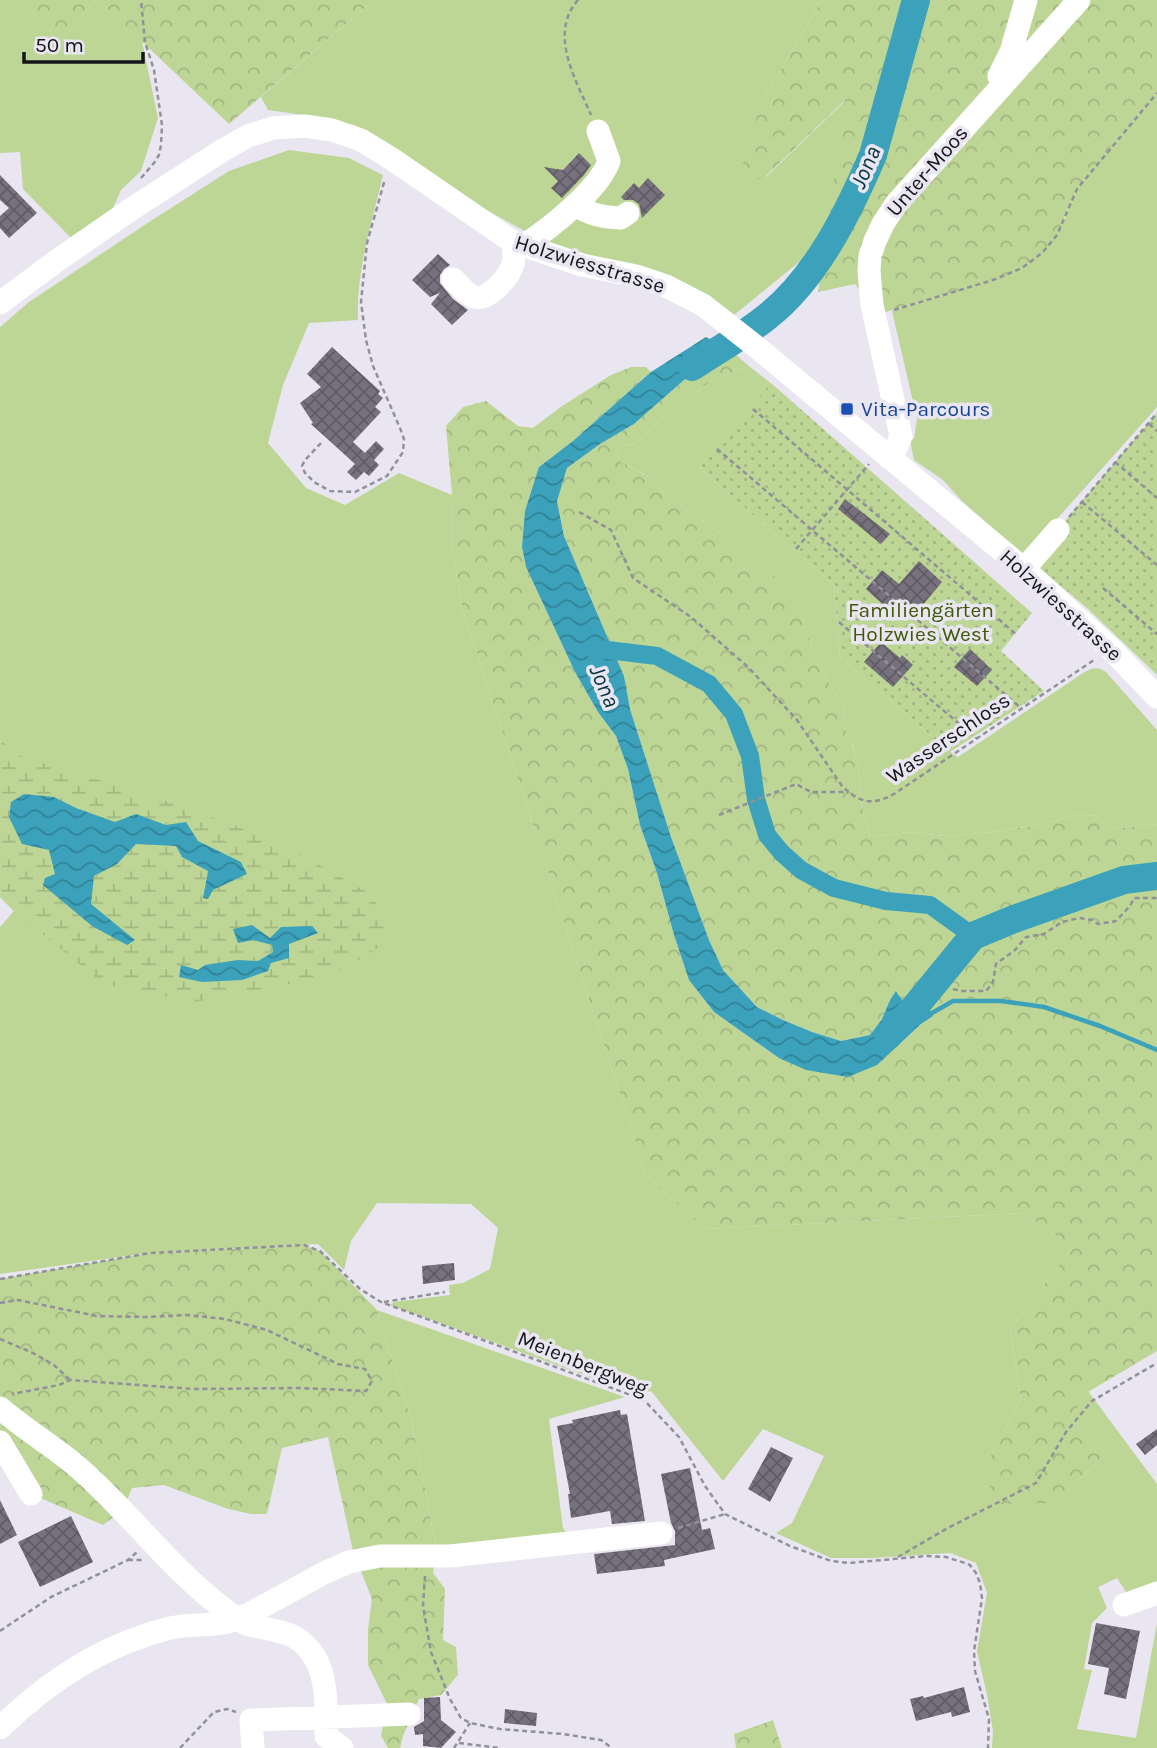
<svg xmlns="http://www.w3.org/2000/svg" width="1157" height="1748" font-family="Karla,sans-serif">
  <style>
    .green { fill: #bdd696; fill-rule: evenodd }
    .forest { fill: url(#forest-crowns) }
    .wetland { fill: url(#wetland-marsh); fill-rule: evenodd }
    .garden { fill: url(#garden-dots) }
    .water { fill: url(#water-waves) }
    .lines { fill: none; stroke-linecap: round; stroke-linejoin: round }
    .stream { stroke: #3ca2bb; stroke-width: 4.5 }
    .canal { stroke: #3ca2bb; stroke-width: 18 }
    .river { stroke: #3ca2bb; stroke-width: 28 }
    .building { fill: url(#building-cross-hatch) }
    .path { stroke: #929099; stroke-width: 2.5; stroke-dasharray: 5 3.5; stroke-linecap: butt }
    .minor { stroke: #fff; stroke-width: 23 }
    .transit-dot { fill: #1a4fb4; stroke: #e9e6f2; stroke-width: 2.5 }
    .labels { text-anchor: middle; stroke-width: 7; stroke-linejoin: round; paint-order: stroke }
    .street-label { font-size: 21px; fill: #151418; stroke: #e9e6f2 }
    .transit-label { font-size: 21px; fill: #164399; stroke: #e9e6f2; text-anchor: start }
    .park-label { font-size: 21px; fill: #415706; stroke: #e9e6f2 }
    .water-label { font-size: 23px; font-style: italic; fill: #04343f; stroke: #e9e6f2 }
  </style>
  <defs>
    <pattern id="forest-crowns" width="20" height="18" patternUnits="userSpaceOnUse" patternTransform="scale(1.75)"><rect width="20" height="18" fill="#bdd696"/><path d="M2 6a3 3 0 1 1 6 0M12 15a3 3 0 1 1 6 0" fill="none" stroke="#a2b781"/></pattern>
    <pattern id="wetland-marsh" width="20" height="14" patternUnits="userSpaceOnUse" patternTransform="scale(1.75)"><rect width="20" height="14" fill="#bdd696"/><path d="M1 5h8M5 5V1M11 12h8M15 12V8" fill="none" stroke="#a2b781"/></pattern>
    <pattern id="garden-dots" width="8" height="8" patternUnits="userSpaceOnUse" patternTransform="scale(1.75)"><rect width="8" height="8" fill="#bdd696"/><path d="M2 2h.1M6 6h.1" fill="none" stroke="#a2b781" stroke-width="1.8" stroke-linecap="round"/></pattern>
    <pattern id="water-waves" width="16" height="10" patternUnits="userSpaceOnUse" patternTransform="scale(1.75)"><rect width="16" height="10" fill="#3ca2bb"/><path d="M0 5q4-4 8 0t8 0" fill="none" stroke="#318397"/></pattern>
    <pattern id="building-cross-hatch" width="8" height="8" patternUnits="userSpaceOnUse" patternTransform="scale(1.75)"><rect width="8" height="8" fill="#76717c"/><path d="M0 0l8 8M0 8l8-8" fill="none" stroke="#605c65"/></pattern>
  </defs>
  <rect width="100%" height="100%" fill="#e9e6f2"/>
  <path class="green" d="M0,0h22l38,42 35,-42h3l44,41 16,77 -17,53 -20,19 -9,20 -41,28 -48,-49 -3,-37 -20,1z
    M374,0h448l-61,103 5,74 80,-77 -21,141 -91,74 -155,-61 -31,-10 -72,-40 -122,-79 -50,-10 -36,-5 -7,-13z
    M1157,93v314l-133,149 -62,-55 -19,-21 -29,-20 -4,-20 4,-1 3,-20 -25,-108 101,-31 29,-12 10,-7 32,-39 7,-21 6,-12 9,-13z
    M289,150l60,8 34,17c-11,47 -27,96 -25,145l-49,3 -26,62 -15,58 38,45 39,17 54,-32 53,22 1,59 9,53 184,568 59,54 318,-16 50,34 -63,82 11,70 -33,62 66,42 52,-49 -35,-37 17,-26 69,93v104l-27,10 -13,-20 -19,9 9,21 -15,15 -8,46 8,1 -15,59 59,9 21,-115v125h-165l1,-17 -6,-36 -10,-44 10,-58 -11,-30 -26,-10 -77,5h-42l-55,-25 16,-10 32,-67 -61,-27 -40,52 -72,-90 -14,3 -247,-89 4,-3 56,-7 -1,-10 14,-2 27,-14 8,-41 -27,-24 -94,-1 -26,38 -7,29 -26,-26 -170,9 -148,21v-347l14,-16 -14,-14v-120l20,-21 -20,-16v-413l29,-25 117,-78 83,-53zM246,873l-33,17 -158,-15z
    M749,366l23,18 -73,84 135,117 6,72 110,95 8,5 125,-84c9,-5 14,-7 23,-1l51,58v94l-47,5 -14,-13 -15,-2 -42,11 -55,8 -39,3 -37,-4 -38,5 -8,-32 -4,-40 -5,-19 -7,-12 -3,-32 -10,-12 -16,-27 -15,-44 -34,-48 -18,-10 -23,-23 -57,-40 -11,-10 -8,-10 -30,-16 -5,-9 6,-7 12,-2 11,-8 25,-25 41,-30z
    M377,1310l248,87 -76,22 14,109 7,9 -133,14 -25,-129z"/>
  <path class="forest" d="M22,0h73l-35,42z
    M98,0h276l-145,124z
    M822,0h335v93l-71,83c-5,7 -10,14 -14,23 -7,15 -10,30 -20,44 -25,32 -69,40 -105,51 -25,8 -49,15 -73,21l-2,-10 -17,-21 -37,8 27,-192 -80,77 -29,9 25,-83z
    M734,353l15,13 -38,15 -41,30 -25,25 -11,8 -12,2 -6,7 5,9 30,16 8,10 11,10 57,40 23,23 18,10 17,14 17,34 15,44 16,27 10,12 3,32 6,10 6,21 4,40 8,32 38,-5 37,4 39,-3 55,-8 42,-11 15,2 14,13 47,-5v527l-69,41 -17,25 36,36 -53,50 -53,1 -11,-16 -2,-27 33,-62 -11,-70 63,-82 -50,-34 -318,16 -59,-54 -184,-568 -9,-53 -1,-59 -6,-69 17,-19 23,-6 32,25 15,2 29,-22 49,-31 20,-8h15l5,5 -78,69 -34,26 -17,80 4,20 49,105 23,40 18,24 12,33 12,56 17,48 17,62 15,45 25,32 65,46 121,-14 21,-20 2,-13 -15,-5 -7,-6h-11l-8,19 -12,16 -29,6 -29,-9 -29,-12 -26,-13 -34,-37 -14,-30 -38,-103 -41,-128 -6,-33 -60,-140 -7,-36 10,-32 33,-24 34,-20 50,-44z
    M304,1245l16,6 57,59 35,112 25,129 -4,22 12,16 -2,51 13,7 2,28 -17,20 -22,4 -16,37 -3,12h-12l-7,-12 6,-32 -19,-39v-36l4,-30 -19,-48 -25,-114 -46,11 -15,66h-16l-23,-5 -64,-24 -32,3 -9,22 -20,15 -72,-31 -31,-52v-163l150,-26z
    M773,1720l9,28h-46l-2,-14z"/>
  <path class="wetland" d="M0,740l21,16 155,48 95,34 96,54 22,26 -11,30 -46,28 -138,26 -90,-18 -90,-73 -14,-14zM54,797l22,11 39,14 21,-7 30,10 75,37 5,11 -33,17 -10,7 5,-26 -26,-14 -6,-11 -40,-2 -19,20 -23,12 -3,28 43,35 -7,6 -72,-70 -6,-25zM234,929l36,9 47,-4 -28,10 -18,19 -29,17 -40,2 -22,-5 2,-11 16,5 7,-6 33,-5 20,1 15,-9v-7l-20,-6 -15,3z"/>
  <path class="garden" d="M771,383l261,230 -31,38 43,40 -94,61 -110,-95 -6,-72 -135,-117z
    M1157,413v262l-70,-67 -56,-47z"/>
  <path class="water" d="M706,337l28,16 -50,27 -50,44 -34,20 -33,24 -10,33 7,35 60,140 6,33 41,128 38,103 14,30 34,37 26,13 29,12 29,9 29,-6 12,-16 8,-19 6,-9c8,14 18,21 34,19l3,6 -12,8 -44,41 -29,12 -42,-7 -27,-12 -65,-46 -25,-32 -15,-45 -17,-62 -17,-48 -12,-56 -12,-33 -18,-24 -23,-40 -49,-105 -4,-20 3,-36 14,-44 34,-26 78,-69z
    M24,794l30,3 22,11 39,14 21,-8 30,11 20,-3 12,19 43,21 6,12 -34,16 -5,9 -5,-1 5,-27 -26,-14 -6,-11 -40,-2 -19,20 -23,12 -3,28 44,36 -8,5 -35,-19 -49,-41 2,-7 10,-4 -6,-24 -27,-6 -13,-27 2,-15z
    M252,925l18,13 11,-11 31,-1 6,7 -29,11v14l-18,5 -3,8 -26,9 -40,2 -23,-5 2,-12 17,5 7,-5 33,-5 20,1 15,-9 -1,-7 -19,-5 -15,3 -5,-14z"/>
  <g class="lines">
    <path class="stream" d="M932,1013l21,-12h48l43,6 56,19 57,24"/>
    <path class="canal" d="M591,648l66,8 52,28 25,30 16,42 6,43 11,36 15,18 19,17 33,18 52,13 44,4 43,31"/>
    <path class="river" d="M692,367c25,-17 53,-32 76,-51 49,-39 81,-105 105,-161l43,-155
      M888,1036l26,-28 59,-72 41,-17 110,-39 33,-4"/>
  </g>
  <path class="building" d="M579,153l12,12 -7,10 -22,23 -11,-10 7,-7 -14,-14 19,3z
    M0,175l37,38 -28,25 -9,-10v-12l9,-8 -9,-8z
    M648,178l17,17 -23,23 -3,-14 -6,-4h-9l-3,-3 13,-14 5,5z
    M438,254l12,11 -6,4 -4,6v8l13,16 15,11 -16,15 -21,-21 9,-11 -10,4 -18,-17z
    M332,347l48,44 -2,3 5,4 -8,9 6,5 -28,30 12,11 11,-12 8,8 -10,11 5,5 -10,11 -5,-4 -8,8 -9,-8 8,-8 -44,-40 2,-1 -13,-20 21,-16 -14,-13z
    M845,499l45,35 -9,10 -43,-35z
    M919,561l23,21 -26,31 -16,-15 -11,12 -23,-21 16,-19 17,14z
    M881,642l19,16 2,-3 11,10 -20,22 -29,-25z
    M970,649l22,21 -15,16 -23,-19z
    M454,1263l1,17 -32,4 -1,-18z
    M620,1410l1,5 6,-1 18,107 -33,3 -2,-13 -39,7 -3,-24h2l-13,-68 16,-3 -1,-3z
    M1157,1429v16l-12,10 -9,-11z
    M771,1447l22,11 -23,44 -22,-13z
    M690,1468l12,62 8,-2 5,21 -51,11 1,6 -68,8 -3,-20 81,-9v-14l-4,-8 -10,-49z
    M0,1500l17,35 -17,9z
    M71,1516l22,46 -53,25 -22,-45z
    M1096,1623l44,8 -14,68 -22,-5 5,-26 -21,-4z
    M964,1687l6,25 -18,5 -1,-5 -35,9 -6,-22 13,-3 1,2z
    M440,1697l1,23 15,12 -15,16 -18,-2v-12l-8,1 -1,-8 10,-6v-23z
    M505,1709l32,4 -1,13 -32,-3z"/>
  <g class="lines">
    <path class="path" d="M578,0c-30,34 -2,80 13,115
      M141,178l13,-15 5,-8 2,-10 1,-20 -8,-55 -9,-28 -4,-42
      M894,310l99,-30 29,-12 20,-15 15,-18 20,-46 80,-96
      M753,409l264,226
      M1149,424l8,7
      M321,443l-16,17 -3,6 3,7 9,9 16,9 25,1 32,-16 16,-24 1,-13 -4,-11 -27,-62 -7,-26 -5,-38 6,-59 18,-64
      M717,449l304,259
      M1115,462l42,36
      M1082,502l75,63
      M579,512l32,18 22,48 58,39 57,50 49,53 45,66c18,17 30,20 52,8l200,-134
      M1069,517l88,-104
      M796,549l73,-85
      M1103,588l54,46
      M839,622l137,116
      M719,815l77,-31 15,8h37
      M953,989l8,2h25l7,-9 3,-18 19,-14 11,-13 18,-3 18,-12 17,-4 13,2 6,4 18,-3 14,-15 4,-8h23
      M0,1279l150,-26 154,-8 16,6 40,38 21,13 263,98 35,37 26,49 20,28 65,32 41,15 18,2 78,-7 19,1 19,6 5,2 6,8 4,10 2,15 -8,53 1,20 14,48 -1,29
      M384,1302l61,-10
      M0,1303l18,-3 79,16 50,1 40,-2 38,4 42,11 71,34 27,5 7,12 -6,10 -66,-3 -106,1 -124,-9 -11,5 -47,9
      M0,1339l33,14 21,12 16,15
      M678,1528l47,-14
      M898,1557l48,-28 90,-46 30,-51 26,-31 65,-38
      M128,1560h15
      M425,1576l-2,30 8,46 19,47 11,19 9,5 30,6 63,5 38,6 11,8
      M0,1631l51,-34 77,-37 9,-8
      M459,1743l41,5
      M180,1748l34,-36 13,-3 9,3
      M454,1748l16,-25"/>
    <path class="minor" d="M999,76l12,-24 15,-52
      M575,205c15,10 28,12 46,13l7,-5
      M523,246c26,-17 76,-56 86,-85l-11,-30
      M453,279c6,6 13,15 21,18 14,5 36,-21 39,-33 2,-7 1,-14 0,-22
      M0,303l55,-41 78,-54 90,-58 25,-14 25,-8 32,-2 27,4 29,10 31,19 121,83 69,23 54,11 30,10 37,19 56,44 265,220 87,80 46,48
      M889,458l8,-12 4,-10 -29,-131 -3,-34 1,-15 5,-15 8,-17 13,-20 183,-204
      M1024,569l34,-39
      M0,1408c25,22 55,39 80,61 52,46 93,103 149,144 6,4 12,9 18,11 21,7 43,5 59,22 23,23 20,60 20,90l16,12
      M0,1442l31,52
      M1124,1605l33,-12
      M0,1728c48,-47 105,-84 170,-100 18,-4 36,-2 53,-5 9,-2 18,-6 26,-9l75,-41 25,-11 31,-6h70l211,-23
      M253,1748l-2,-28 158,-6"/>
  </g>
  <rect class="transit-dot" x="840" y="402" width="14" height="14" rx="3.5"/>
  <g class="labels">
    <g class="street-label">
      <text transform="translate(927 171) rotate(-49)" y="7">Unter-Moos</text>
      <text transform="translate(590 264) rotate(17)" y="7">Holzwiesstrasse</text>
      <text transform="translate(1061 605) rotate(42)" y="7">Holzwiesstrasse</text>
      <text transform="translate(948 738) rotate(-34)" y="7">Wasserschloss</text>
      <text transform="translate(583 1363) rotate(22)" y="7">Meienbergweg</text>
    </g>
    <g class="transit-label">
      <text x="861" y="416">Vita-Parcours</text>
    </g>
    <g class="park-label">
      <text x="921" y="617">Familiengärten<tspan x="921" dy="24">Holzwies West</tspan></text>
    </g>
    <g class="water-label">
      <text transform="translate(865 167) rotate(-67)" y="8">Jona</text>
      <text transform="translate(605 686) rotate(67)" y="8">Jona</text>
    </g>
  </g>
  <path d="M24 52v10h119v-10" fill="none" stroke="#151418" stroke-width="3.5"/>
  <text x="35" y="52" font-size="21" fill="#151418" stroke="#e9e6f2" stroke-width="5" paint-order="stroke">50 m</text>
</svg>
